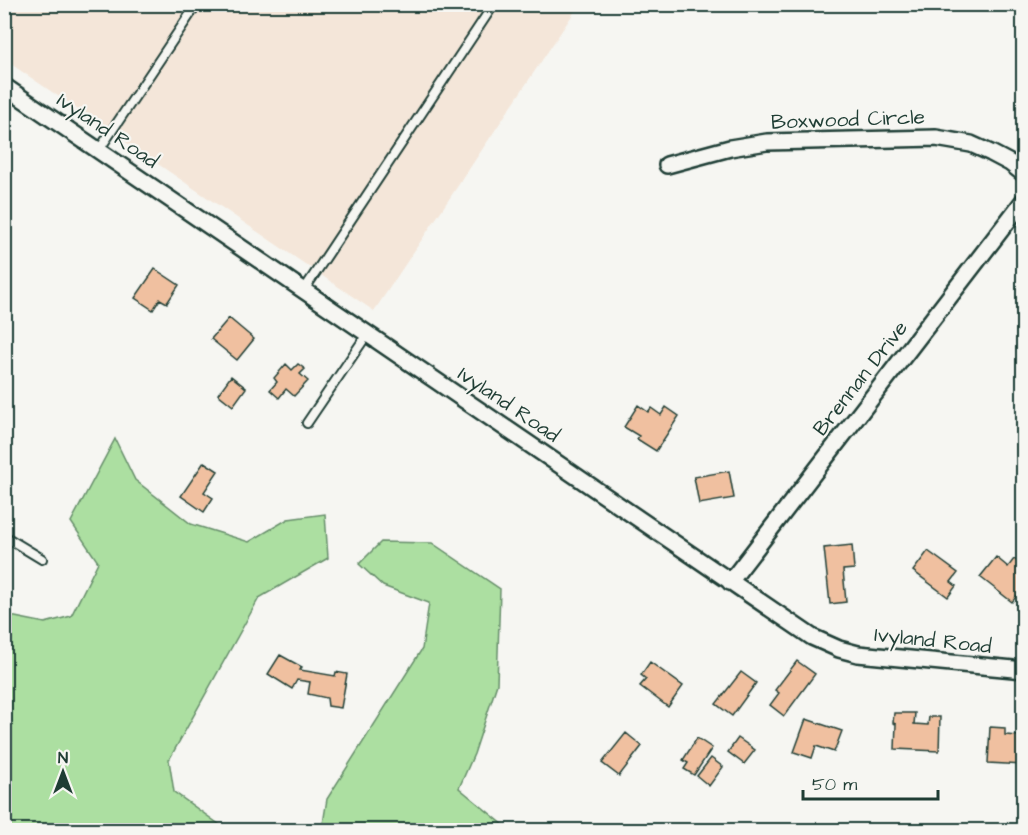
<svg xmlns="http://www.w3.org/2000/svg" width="1028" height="835" font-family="'Architects Daughter',sans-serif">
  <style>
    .built { fill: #f4e6d9 }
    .green { fill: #acdfa1; stroke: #668e6a; stroke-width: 1.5 }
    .building { fill: #f0c0a0; stroke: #1f3d34; stroke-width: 1.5 }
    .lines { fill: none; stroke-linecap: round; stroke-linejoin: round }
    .service-casing { stroke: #1f3d34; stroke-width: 12 }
    .minor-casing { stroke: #1f3d34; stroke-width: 20 }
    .service { stroke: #f6f6f2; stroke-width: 8 }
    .minor { stroke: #f6f6f2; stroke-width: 15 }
    .labels { text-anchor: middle; stroke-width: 4.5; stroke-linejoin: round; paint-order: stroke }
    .street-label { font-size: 21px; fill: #1f3d34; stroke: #f6f6f2 }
  </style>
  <rect width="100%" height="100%" fill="#f6f6f2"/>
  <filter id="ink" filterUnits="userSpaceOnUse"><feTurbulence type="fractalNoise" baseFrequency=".0167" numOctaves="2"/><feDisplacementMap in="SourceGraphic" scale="12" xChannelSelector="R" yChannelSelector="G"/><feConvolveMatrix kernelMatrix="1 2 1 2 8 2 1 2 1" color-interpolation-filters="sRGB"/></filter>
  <g filter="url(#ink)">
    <path class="built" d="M4,5h575l-205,306 -369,-251z"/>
    <path class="green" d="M115,439l20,41 56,44 58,18 39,-23 37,-5 3,44 -69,40 -90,162 5,32 53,38h-222v-215l40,8 26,-7 27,-54 -27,-40z
      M381,542l51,1 68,46 -3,95 -23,70 -15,34 46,38 -2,4h-181l5,-31 95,-150 7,-46 -46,-17 -24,-22z"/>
    <path class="building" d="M155,269l24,16 -12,18 -7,-4 -7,11 -18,-12z
      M229,318l25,21 -17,21 -26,-21z
      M286,364l6,6 6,-6 7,5 -5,5 8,7 -14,15 -8,-7 -7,9 -9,-8 7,-8 -3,-4z
      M231,376l15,12 -13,18 -15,-12z
      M638,405l10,7 3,-4 10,7 5,-8 13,9 -23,35 -19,-12 2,-3 -15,-9z
      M204,462l14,9 -14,21 9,6 -9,14 -23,-16z
      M729,471l5,27 -35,6 -5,-27z
      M852,545l2,24 -11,1 3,32 -16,2 -6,-56z
      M928,551l30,22 -7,9 5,4 -8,11 -35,-26z
      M996,557l12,10 6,-8 10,7v9l-3,3 3,2v7l-12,15 -32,-25z
      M280,655l22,12 -2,3 35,6 1,-4 11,2 -6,34 -13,-2 -1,-8 -19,-4 2,-12 -13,-2 -5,9 -24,-15z
      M797,661l18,13 -31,42 -14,-11 9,-12 -4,-3z
      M650,662l33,24 -15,21 -28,-21 6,-7 -5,-4z
      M741,672l15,11 -24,33 -16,-12z
      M894,713h21l-1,11 14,1 1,-8h11l-1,34 -44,-2 1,-25 -3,-1z
      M806,719l36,12 -8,21 -18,-6 -4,12 -18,-6z
      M990,727l15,1v7l15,1v-6h4v35l-36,-2z
      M626,733l16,13 -23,30 -17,-13z
      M697,738l15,10 -18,27 -10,-6 4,-6 -5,-3z
      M738,738l17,12 -11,14 -16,-12z
      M711,758l12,9 -14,19 -12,-10z"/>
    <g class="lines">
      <defs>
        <path id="service" d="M4,105l10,-13
          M99,150l98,-146
          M304,290l190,-286
          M4,344h1
          M307,423l61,-90
          M4,536l38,23"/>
        <path id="minor" d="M4,86l808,551 27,12 19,5 166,16
          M667,165l63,-17 37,-6 169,-4 35,6 20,9 19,10 14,11
          M730,582l294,-382"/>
      </defs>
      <use href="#service" class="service-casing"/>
      <use href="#minor" class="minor-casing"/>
      <use href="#service" class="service"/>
      <use href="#minor" class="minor"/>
    </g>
  </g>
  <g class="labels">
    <g class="street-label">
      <text transform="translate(848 119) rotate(-2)" y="7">Boxwood Circle</text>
      <text transform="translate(108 130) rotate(34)" y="7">Ivyland Road</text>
      <text transform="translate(860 378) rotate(-52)" y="7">Brennan Drive</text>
      <text transform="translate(509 404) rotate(34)" y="7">Ivyland Road</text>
      <text transform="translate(933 640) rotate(6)" y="7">Ivyland Road</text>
    </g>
  </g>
  <rect width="1028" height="835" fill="none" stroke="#f6f6f2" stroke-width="24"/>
  <rect x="12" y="12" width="1004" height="811" fill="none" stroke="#1f3d34" stroke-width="2" filter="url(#ink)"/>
  <g transform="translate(63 772)" stroke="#f6f6f2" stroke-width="4.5" paint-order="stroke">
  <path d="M0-4.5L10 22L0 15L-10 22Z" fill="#1f3d34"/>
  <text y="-9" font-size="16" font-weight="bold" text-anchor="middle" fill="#1f3d34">N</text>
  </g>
  <path d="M803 790v9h135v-9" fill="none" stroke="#1f3d34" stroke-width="3"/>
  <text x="812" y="790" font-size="18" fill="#1f3d34" stroke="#f6f6f2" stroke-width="4.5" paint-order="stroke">50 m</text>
</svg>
